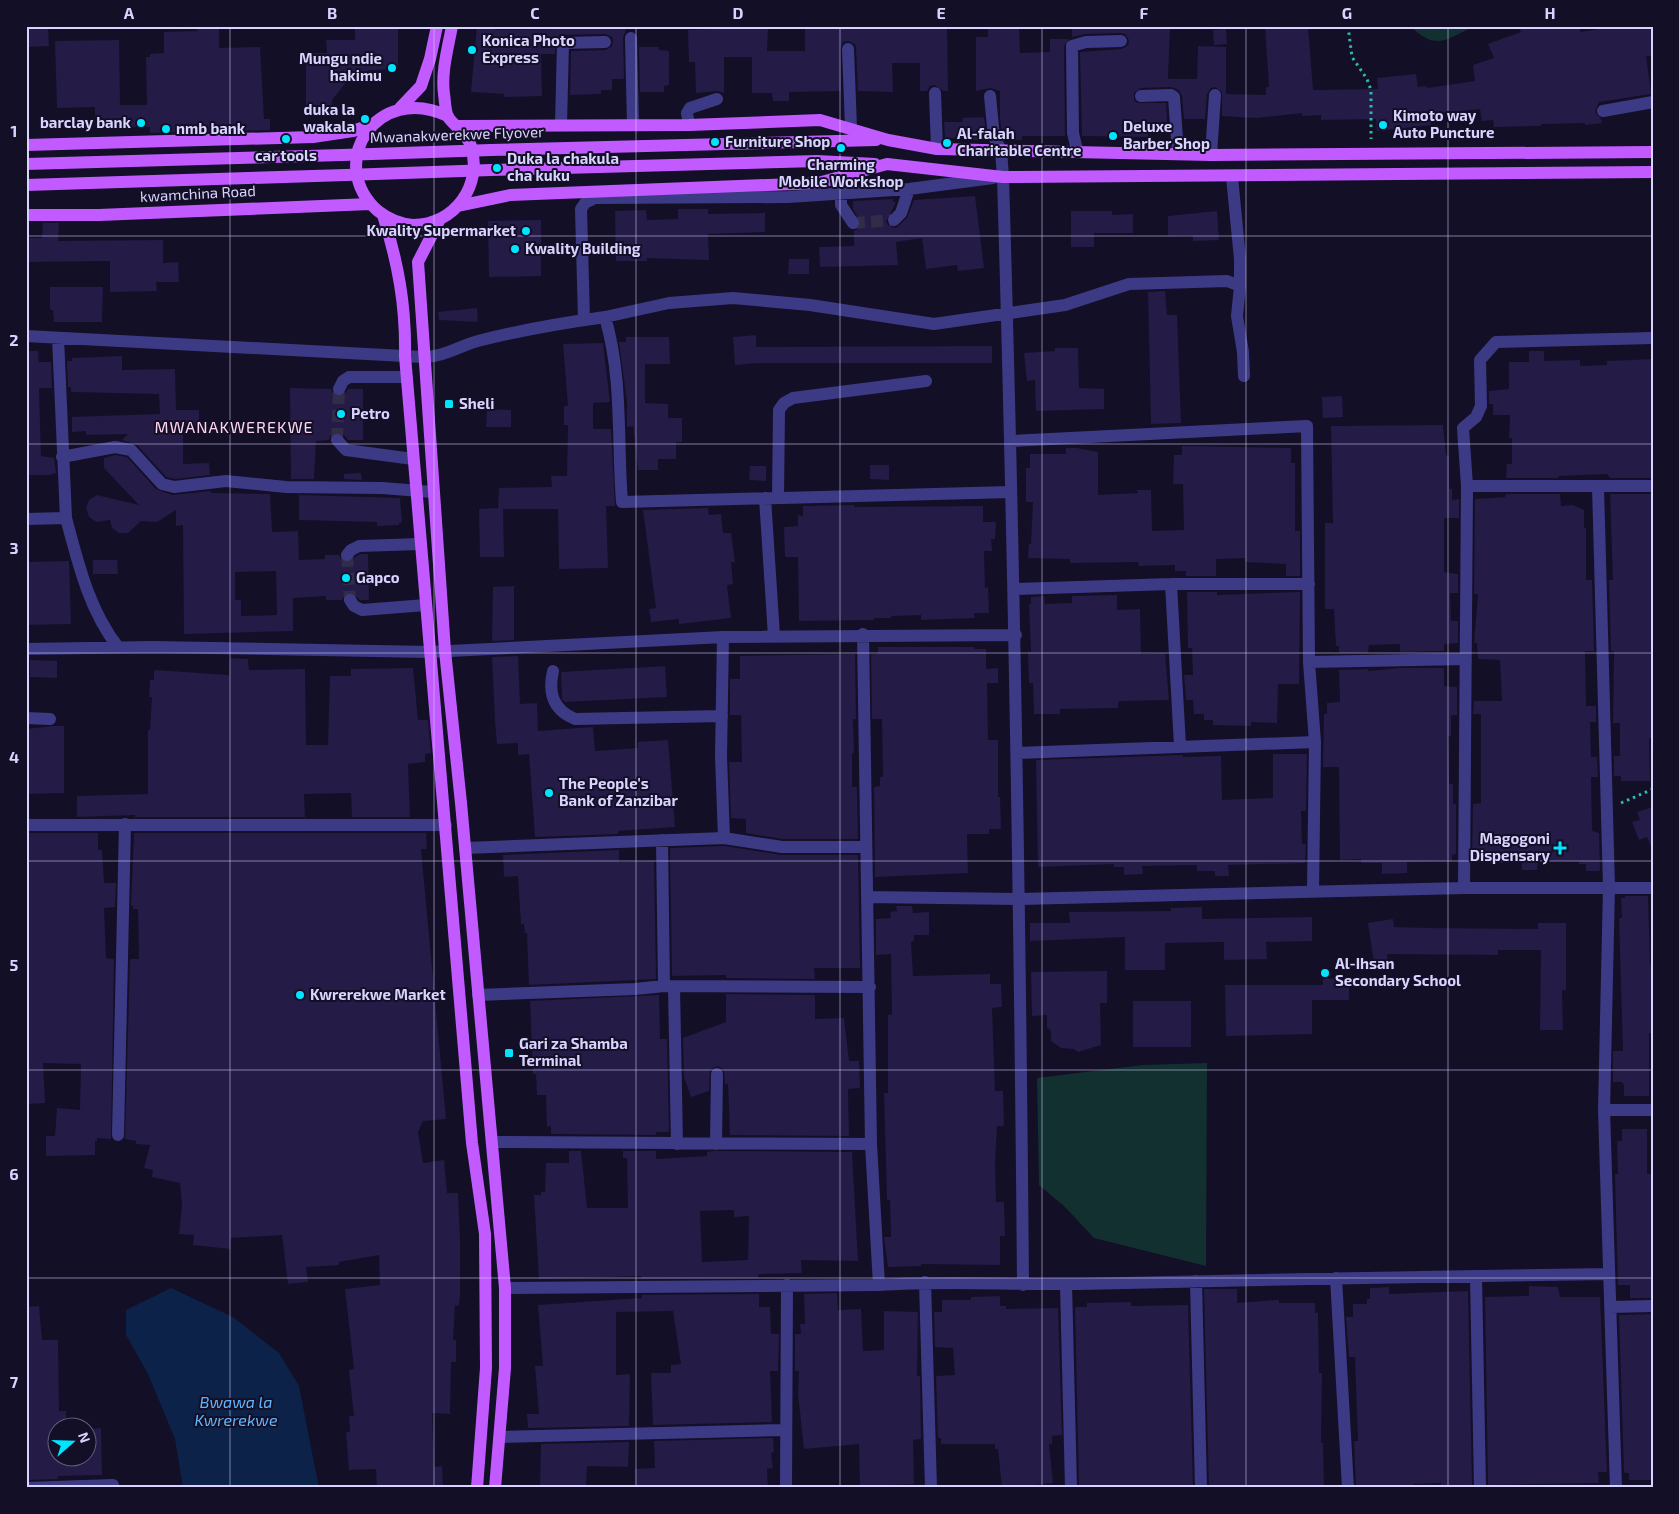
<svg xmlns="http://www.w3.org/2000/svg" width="1679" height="1514" font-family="'Exo 2',sans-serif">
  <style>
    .green { fill: #12302f }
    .water { fill: #0c2248 }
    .building { fill: #241b47; fill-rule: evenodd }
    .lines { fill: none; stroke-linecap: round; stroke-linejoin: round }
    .minor-tunnel { stroke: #312d47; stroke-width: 12; stroke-dasharray: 12 6; stroke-linecap: butt }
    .path { stroke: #2fb8b0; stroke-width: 3; stroke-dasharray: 2.5 4; stroke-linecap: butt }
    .minor { stroke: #3d3a85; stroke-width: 12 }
    .major { stroke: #c25bff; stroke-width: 12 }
    .major-bridge { stroke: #c25bff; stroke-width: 12 }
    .grid { fill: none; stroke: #d9d4ff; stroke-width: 1; stroke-opacity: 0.55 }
    .poi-dot { fill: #00e5ff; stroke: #130f26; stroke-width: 2 }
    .labels { text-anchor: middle; stroke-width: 4; stroke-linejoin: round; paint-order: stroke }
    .poi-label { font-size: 15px; font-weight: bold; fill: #d9d4ff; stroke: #130f26; text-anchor: start }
    .street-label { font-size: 15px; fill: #d9d4ff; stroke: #130f26 }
    .neighbourhood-label { font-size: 16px; letter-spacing: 1px; fill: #ffd6f0; stroke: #130f26 }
    .water-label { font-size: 16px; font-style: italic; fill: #62b6ff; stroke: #130f26 }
    .neatline { fill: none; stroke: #d9d4ff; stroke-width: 2 }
    .grid-label { font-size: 16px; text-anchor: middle; font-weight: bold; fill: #d9d4ff }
  </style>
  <rect width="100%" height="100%" fill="#130f26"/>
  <path class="green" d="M1410,26h65c-29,13 -38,26 -65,0z
    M1207,1063l-1,203 -112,-28 -29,-31 -26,-22 -2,-107 106,-13z"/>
  <path class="water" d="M171,1288l62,29 46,36 20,33 20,102h-136l-8,-49 -27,-65 -22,-39v-25z"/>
  <path class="building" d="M29,26h19l1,20 -20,1z
    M197,26h22v22l41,-1 4,72h6v11l-120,3v-6h-55v-20l-38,1 -2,-67 64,-1 1,65h27l-1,-48h4v-3l14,-1v-21l33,-1z
    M355,26h43v43l-28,1 -23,11 -15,19v5h-26v-52h21l-1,-13h29z
    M477,26h18v4l69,-1v-3h63l-4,12 1,41h-12v11h-11v4l-31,1 1,-44 35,-1 6,-4 1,-5 -1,-4 -7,-3 -42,1 -7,4 -1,15h-14l1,42 -38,1v-3l-33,-2z
    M805,26h142l1,65h-5l-8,-6 -5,1 -3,5h-7v-28h-28l1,29 -35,-1 -2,-43 -1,-4 -7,-3 -5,1 -3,7 1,42 -52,1v9h-16l-1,-8h-20v-36h-28v36l-6,-2 -22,2 -1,-31h-6l-1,-32 80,-3 -1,24h38z
    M988,26h31l1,27 30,-1v-13h19l-5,7 1,90h-43v4h-17l-3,-5 -2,-18v-26l-10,-3 -14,3v-54h12z
    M1072,26h98l-2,53h29l1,-33 28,1v47l40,1v-8h3l-4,-61h43l5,64 65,-1 -1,-11 39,-4 2,13 8,-1 1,2 48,-7 -2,-16 21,-7 -6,-14 33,-12 -3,-6h59l4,6 35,-6h32l5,2v28h-7l5,38 -52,8 -4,10 6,7 1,4 -17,2v-2l-44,1v2l-47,1 -1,-7 -11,1 -2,-12 -51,5 2,11 -54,6 -1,-12 -55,1v-5l-19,1v-3l-46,5 -34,-2v-24l-7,-5 -4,1 -4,6 -2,25h-21l-2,-23 -3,-6 -8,-3 -30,1 -7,5v7l3,3h29l2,30h-20v4l-66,-1 -2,-84 42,-3 6,-4 1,-5 -4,-6 -4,-1 -35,1 -14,3z
    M1226,29l1,15 -13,1 -1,-15z
    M639,47h20v3l10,1v34l-5,1v6h-24z
    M984,117l3,23h-20v-2h-22l-1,-16h19l-1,-4z
    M975,196l9,72 -26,3 -1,-6 -31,4 -4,-31 -26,4 2,23 -78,2 -1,-20 35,-1v-15l4,-2 3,-6 -8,-14v-8l40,-2v3h3l-10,20 3,4 7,2 11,-10 7,-18z
    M678,209h30v5l57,-1v19l-57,2 1,26 -62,-2v3h-31l-1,-50 31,-1 1,10 31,-1z
    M1071,211h41v4l21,-1v19h-39v14h-23z
    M1217,211l2,29 -26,1v-6l-25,1v-20z
    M541,220v56l-52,1 -1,-56z
    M43,223h16l-1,18 105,-1v23l15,-1 1,20h-23l1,9 -47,1v-31l-84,1v-24h16z
    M789,259h20v15h-21z
    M50,287h53l-1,35h-48l-1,-12h-3z
    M1165,291l2,24h10l4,108 -30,1 -3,-132z
    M477,308l1,14 -39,-2 -1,-8z
    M756,335v12l236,-1v17h-235l-22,2 -2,-28z
    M626,337h43l1,27h-25v39l23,1v14h14v24h-6v17h-18v11h-20l-5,-44 -6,1v-25l-8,-60h7z
    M603,343l7,59 -17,1v26h18l4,77h-9l2,62 -49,1 -1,-60h-55l1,48h-24l-1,-48 19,-1 1,-20 53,-1 -1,-11h16l1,-51h-4v-19h4l-5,-62z
    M1055,348h23l1,40 25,1v20l-68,2 -1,-31 -8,1 -3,-28 31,-2z
    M26,351h12l1,15v-4h12l1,26h-13l2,68 13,2 2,15 -6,2h-24z
    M1529,351h15v10l36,-1v6l27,-1v-4l46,-2v119h-43l-3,-4 -49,2 1,2h-53l1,-14h5v-26h-3l1,-23h-17v-11h-4v-13l20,-2v-27h20z
    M122,356v14l53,-1 1,41h23v17h-16v37l26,-1 1,12 -35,4 -9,-2 -29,-32 -15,-5 6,-6 -42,1v-4l-14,1v-15l88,-3 -1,-20 -88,-2v-5h-3l-1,-26h5v-3z
    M290,388l41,1 2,5 6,3 5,-2 4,-6h15v51h-15l-5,-6 -7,-2 -5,2 -2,6 -13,1 -2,38h-23z
    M1342,396l1,21 -20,1 -1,-21z
    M487,409l24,1v17h-25z
    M1443,425l3,30 3,1v33h3v11l7,-1v19h-15v54l14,2v19h-8l1,28h7v22l-14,1v7l-44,1v-8l-31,1 -1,8h-29v-7h-3l-2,-37h-9v-86h8l-2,-97z
    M1182,446l109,2v15h4v68h5v45h-14v-12l-41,-2v-4l-29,1v17h-30v-5h-11v-6l-36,1 -1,-4 -68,1v-4l-42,-1 1,-14h2l2,-42h-7v-34h4v-14h36v-6h11l21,4v43l40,-2 -1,-3h14l1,41 32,-1 -1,-46h-10l1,-29h8z
    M115,455l12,2 29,32 16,6 39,-4v2l59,1 2,38 26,-1 1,29 26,-1v-4h14l3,6 4,2 14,-9h8l1,46h-9l-10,-8 -5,2 -3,6h-16v-4l-33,2v33l-109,3 -1,-109 -7,1v-16l-19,12 -16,-1 -13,12h-9l-7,-5 -2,-8 -14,2 -7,-5 -3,-9 3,-8 8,-5 42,10 -35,-37v-10zM276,571l1,44 -36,1v-16h-6v-28z
    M870,465h19v15l-19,-1z
    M750,466h16v15l-17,-1z
    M361,473l1,7 -18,-1v-5z
    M1506,494h54l1,12 12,-1 11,5v18h2v52h6l2,71h-9l1,55h10v16h-6l1,35h6l1,20h-7l1,54 7,2 1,38h-14v-7h-7v-3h-41l-1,9h-15v-7h-34l-2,-9h-14l1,-50 8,-1v-89h-8l1,-13h28l-2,-41 -22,-1 -1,-16h-3l4,-49h-4l1,-95 30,-2z
    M1610,494h43v244h-4l1,43h-29v-5h-7v-20h6v-33h-7l1,-72h-3l-2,-71h4z
    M299,495l101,3 2,24 -3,1v2l-22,1v-4l-78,-2z
    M854,505v2l129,-1v16h13l-1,17h-4l1,12h-8l1,37 3,-1 1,26h-15l1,5 -54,2v-5l-30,1v2h-17v2l-75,1 -1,-64h-13l-1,-30 14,-1v-11l5,1v-10z
    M708,508l1,7 12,-1 2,19h8l4,29h-4l2,22 -6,1 4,33 -52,6v-5l-28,3 -2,-13 7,-1 -13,-98z
    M93,560h24l1,14h-25z
    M69,561l2,63 -45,1v-63z
    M514,586v54l-22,1 1,-54z
    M1187,592h30v3l83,-3 -1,92h-21l-1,39 -26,-1v4l-38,-1v-5h-9v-6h-10l-1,-14h-7l-2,-25h9l-1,-27h-4z
    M1117,595v15l23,-1 1,45 24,-1 4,47 -47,1 -4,1v6l-58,1v5h-26l-1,-31h-4l-1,-31h3l-2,-48h2v-7l13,-1 1,8 27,-1v-7z
    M878,647h96l1,2h11v20l12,-1v15h-11l1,57h10v57h2l1,32h-12v5h-22l1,39 -93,4 -1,-90 6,-1v-9h3l-1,-58h-10l-1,-65h7z
    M855,654l1,65h-3l1,34h-2v34h5l1,52h-75l-37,-6v-14l-15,-1 -2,-56h13l-1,-47h-11v-36h10v-23z
    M518,656l2,48 17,-1 1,28 55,-4 2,24 43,-3v-6l30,-2 7,87 -57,4v3l-83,3 -6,-83 -11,1v-12l-21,1 -2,-23 -3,-64z
    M230,658l18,1 1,11 56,-1 1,76h22l2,-69h21v-7l62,-1 5,52h10l3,33 -6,1v8l-17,2 2,53h-58l-1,-24 -47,1 1,23h-170v-2l-58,2v-21l71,-2v-64h2l2,-33h-3l1,-17h4v-10l75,5z
    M30,660l27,1v17l-27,-1z
    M665,666l2,31 -102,5 -3,-3 -1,-27z
    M1400,668h44v18l13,1v28h-6v21h-3l1,48h4v20h3v50l-4,1v6l-45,1v11l-25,1v-11h-21v-4l-21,1 -1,-93h-16l1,-53h3v-11l13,-1 -1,-32 29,-1v2z
    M54,726h10v67l-38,1v-65z
    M1273,754h34l-1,57h-5l1,33h4l-1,19 -77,2 1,11h-14v-5h-18v-6l-55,1 1,8 -19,1v-8h-10v-3l-76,3 -2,-107 147,-5v2l38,-1 1,44 51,-2z
    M1653,807v42h-1l-5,-12 -8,3 -7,-18 8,-2 -3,-8z
    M26,833h72v17h4l2,33h12l-1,24 -11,1 2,50 8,1 -3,180 -14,-1v3h-2v14l-49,1v-20h9l2,-28 23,2 1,-46 -38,-1 2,40 -19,1z
    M134,833h292l1,16h-6l25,270 -23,2 -5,11 5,31 21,-3 3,33h11l2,45v58l-1,10 -4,-1 -2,35h3v22h-5l-1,52 -18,-1 2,54 8,-1 1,22h-66l-1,-19 -27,1 -3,-38h4l-1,-16h5l-5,-46 5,-1 -9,-80 35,-4 -1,-30 -40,7v3l-33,2 2,15 -20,2 -6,-49 -51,3 -1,11 -37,-4 1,-10 -15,-1 3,-28 -2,-23 -28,-6 1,-7 -9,-2 6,-23 -14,-1v-3l-11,-2 5,-180h9l-1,-50h-5v-3h-2z
    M725,846l57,9h76l2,113h-46l1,11 -89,-1v-3l-54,1 -2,-128z
    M619,850v12l35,-1 2,118 -127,6 -2,-52h-2l-1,-9h-3l-3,-48 -14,1 -1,-22z
    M1625,896h23l2,69h3v68h-4v63h-25v-11l-2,-3h-9v-31h10l-4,-133h3l-1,-20h4z
    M896,906h16l1,7 16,-1v23h-15v6l-3,1 2,34 77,-2v10h11l1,23 -10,1 3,83h8l1,35h-7l-2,36 1,40h8l1,34h-5v29l-79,-1v2l-33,1 -4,-30h7l-1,-37h-3l-3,-107h4v-78l4,-1 -1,-60 -15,1v-36l15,-1 -1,-6 7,-1z
    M1202,907v12l110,-2v24l-46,1 1,17 -43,1v-18l-59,1v27h-40v-33l-95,4v-18h40l-1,-11 102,-1v-3z
    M1393,919l1,8 35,1 109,1v-6h28v67h-4l1,40h-23l1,-80h-43v5l-111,-1 1,7 -14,2 -6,-40z
    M1107,971v32h-7l1,42 -23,7 -4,-3 -13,-1 -10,-7v-10l-4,-4v-12l-15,1 -1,-44z
    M1349,978v22h-37v34l-86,2 -1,-51h98v-6z
    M726,994l89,1v24l29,-1 5,43h10l1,27 -12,1 1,47 -119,-1 -2,-52 -3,2 -1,-15 -6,-4 -8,4 -1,21 -18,6 -7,-20 -1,-39 43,-16z
    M659,995l1,44h7l2,93h-13v3l-105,-1v-8l-4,1 -1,-32h-9l-1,-21h-3l-3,-73z
    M1133,1001h58v46h-58z
    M1622,1129h25v45h6v124h-23v-13h-12l-3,-111h3l-1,-33h5z
    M569,1151h12l6,57h41l-1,-50h-4v-7h33v8l51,-3v-4l6,-1 139,1 6,109 -57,-1 1,13 -40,1 -4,1v3l-117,1v-3l-102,3 -5,-84h7v-3h4l1,-29h23zM734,1210v7l15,-1 -1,44 -46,2 -2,-51z
    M1529,1286l29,1 2,10h40l7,175h-9l1,11 -111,2 -3,-188 44,-1z
    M1389,1287v7l79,-3 4,194h-3v3l-28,-1v-4l-28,1v3h-57l-2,-46h4l-3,-84h-6l-3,-40h7v-13h14v-5h3v-11z
    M1204,1289h33v14l39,-3h3v3h36v10h3l1,60h3l-1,70h2l1,45h-115z
    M837,1293l1,17 23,-1 2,42 21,-1v-39l34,1 -1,64h3l1,63 -8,1 1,44 -54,2 -1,-42 -55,5 -6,-55 1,-23h-4v-37h6l-1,-10h5l-1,-30z
    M759,1294v13h11l1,27h8l-1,37h-8l2,51 -119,3 -2,-52h20v-8l10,-1 -8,-53 -57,1v63l14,-1 -1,52 -101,2 -1,-14h12l-4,-48h8l-5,-61 104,-7v-3z
    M1000,1296v10h6v3l52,-1 4,127 -10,1v8h-3l4,39 -51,5 -4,-39h-3v-5h-54v-6h-3l-2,-62 19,-1 -2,-27 -18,-1 -1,-35h8v-12h29v-3z
    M1131,1302v4l57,-1 5,183h-114l-4,-181h12v-4z
    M39,1306l3,34h16l1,71h7v13l-8,2v30h30v-27l13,-1 1,47 -44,1v3l-32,1v-173z
    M1653,1314v166h-24v-7h-4l-1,-2 -5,-156z
    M773,1438l1,14 -3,1 2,15 -6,1 1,19h-133v-19l20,-1 -1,-27z
    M629,1442l-1,25 -41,-1 -1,22h-46l1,-44z"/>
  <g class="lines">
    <path class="minor-tunnel" d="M853,223l41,-3
      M337,440l2,-51
      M347,555l3,45"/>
    <path class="path" d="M1348,26l4,31 15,22 4,11v49
      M1621,803l32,-14"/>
    <path class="minor" d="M631,38l2,87
      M848,49l3,79
      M935,93l2,56
      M990,96l4,41 7,13 2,27c11,369 17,739 20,1108
      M1141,96l30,-1 3,2 4,56
      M1603,111l50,-9
      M561,125l2,-82 42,-1
      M689,125l-2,-12 3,-5 27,-9
      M1077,150l-4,-17 -1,-87 14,-4 35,-1
      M1211,155l4,-60
      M1232,177l8,82v27
      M841,194v11l12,18
      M894,220l7,-7 8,-24
      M584,320l-3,-111 4,-6 10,-5 193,-1 121,-8 84,-11
      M26,336l397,21c21,0 36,-11 55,-16 42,-11 84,-18 127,-24
      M339,389l4,-8 6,-4h58
      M337,440l9,10 67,9
      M1011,441l296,-15 2,236 6,80 -2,149
      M62,457l53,-10 16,3 31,34 12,3 52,-6 60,6 96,1 51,4
      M1467,486h186
      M1598,487l11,400 -5,223 12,378
      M1011,492l-389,10c-5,-62 1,-124 -17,-185l64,-14 64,-5 77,7 124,19 131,-19 64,-21 98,-3 13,5 -3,30 6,36 1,24
      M765,498l9,138
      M778,498l1,-88 5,-7 9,-5 133,-17
      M66,518c12,45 23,92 52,129
      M26,519l40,-1 -8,-180
      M347,555l4,-5 8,-4 61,-2
      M1171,584l9,162
      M1014,589l157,-5h138
      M350,600l4,6 8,4 64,-5
      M863,634l8,510 8,141
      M723,637l-2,119 3,82
      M26,649l126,-2 278,5 293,-15 293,-2
      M1309,662l157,-3
      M553,671c-5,22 0,39 22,48l147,-3
      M26,718l24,1
      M1017,753l298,-11
      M26,825h420
      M662,840l2,146
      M465,848l259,-10 58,9h84
      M1464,888l3,-402 -4,-58 13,-11 5,-11 -1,-46 16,-18 157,-4
      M868,897l152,2 444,-11h189
      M674,987l3,157
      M478,995l157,-6 29,-3 206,1
      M1604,1110h49
      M118,1135l7,-311
      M492,1142l379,2
      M716,1144l1,-70
      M1476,1276l4,212
      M1336,1278l12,210
      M1196,1281l5,207
      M925,1282l6,206
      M1066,1284l5,204
      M505,1288l374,-3c67,-5 133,0 200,-1 177,-4 353,-8 530,-10
      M1610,1307l43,-1
      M501,1437l284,-7
      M26,1488l87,-3
      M786,1488l1,-203"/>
    <path class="major" d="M400,108l21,-22 9,-27 7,-33
      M448,116c-72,-34 -123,48 -70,95 10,8 23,13 35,14 42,0 70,-40 58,-79 -5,-14 -17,-20 -23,-29 -3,-6 -3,-17 -4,-23 -3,-22 4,-46 8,-68
      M459,126l230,-1 131,-5 68,20 49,9 274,6 442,-3
      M26,145l287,-8 40,-6 20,-7
      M491,150l385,-10
      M26,164l316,-9
      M491,170l326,-9 58,3
      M26,185l320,-10
      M458,206l52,-11 308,-12 69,-19 116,13 650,-5
      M26,215h73l271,-11
      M383,215c15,48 23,90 22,141l67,787 13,91 1,134 -9,120
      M440,219l-22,43 27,389 16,152 44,485v80l-10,120"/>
    <path class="major-bridge" d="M342,155l149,-5
      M346,175l145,-5"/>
  </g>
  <path class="grid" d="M230,26v1462M434,26v1462M636,26v1462M840,26v1462M1042,26v1462M1246,26v1462M1448,26v1462M26,236h1627M26,444h1627M26,653h1627M26,861h1627M26,1070h1627M26,1278h1627"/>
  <g class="poi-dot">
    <circle cx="472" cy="50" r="5"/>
    <circle cx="392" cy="68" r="5"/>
    <circle cx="365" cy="119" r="5"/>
    <circle cx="141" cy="123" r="5"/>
    <circle cx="1383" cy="125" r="5"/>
    <circle cx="166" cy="129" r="5"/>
    <circle cx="1113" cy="136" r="5"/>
    <circle cx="286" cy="139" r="5"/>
    <circle cx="715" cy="142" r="5"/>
    <circle cx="947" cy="143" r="5"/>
    <circle cx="841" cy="148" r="5"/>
    <circle cx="497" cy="168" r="5"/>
    <circle cx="526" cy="231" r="5"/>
    <circle cx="515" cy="249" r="5"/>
    <rect x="444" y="399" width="10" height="10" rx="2.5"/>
    <circle cx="341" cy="414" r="5"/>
    <circle cx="346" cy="578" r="5"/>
    <circle cx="549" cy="793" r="5"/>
    <path d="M1557.5 840.5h5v5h5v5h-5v5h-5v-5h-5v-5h5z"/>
    <circle cx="1325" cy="973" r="5"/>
    <circle cx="300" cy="995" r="5"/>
    <rect x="504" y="1048" width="10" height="10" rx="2.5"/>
  </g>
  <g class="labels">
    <g class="poi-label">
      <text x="482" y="46">Konica Photo<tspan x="482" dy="17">Express</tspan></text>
      <text x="382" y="64" text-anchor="end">Mungu ndie<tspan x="382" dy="17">hakimu</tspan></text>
      <text x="355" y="115" text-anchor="end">duka la<tspan x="355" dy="17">wakala</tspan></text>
      <text x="1393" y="121">Kimoto way<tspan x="1393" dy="17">Auto Puncture</tspan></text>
      <text x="131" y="128" text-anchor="end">barclay bank</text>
      <text x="1123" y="132">Deluxe<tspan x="1123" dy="17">Barber Shop</tspan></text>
      <text x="176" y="134">nmb bank</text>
      <text x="957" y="139">Al-falah<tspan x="957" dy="17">Charitable Centre</tspan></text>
      <text x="725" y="147">Furniture Shop</text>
      <text x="286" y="161" text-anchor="middle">car tools</text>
      <text x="507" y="164">Duka la chakula<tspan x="507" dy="17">cha kuku</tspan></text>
      <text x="841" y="170" text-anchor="middle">Charming<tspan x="841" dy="17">Mobile Workshop</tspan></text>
      <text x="516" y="236" text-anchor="end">Kwality Supermarket</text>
      <text x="525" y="254">Kwality Building</text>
      <text x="459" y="409">Sheli</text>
      <text x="351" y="419">Petro</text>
      <text x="356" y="583">Gapco</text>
      <text x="559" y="789">The People's<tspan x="559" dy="17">Bank of Zanzibar</tspan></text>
      <text x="1550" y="844" text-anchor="end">Magogoni<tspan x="1550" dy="17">Dispensary</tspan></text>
      <text x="1335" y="969">Al-Ihsan<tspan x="1335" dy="17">Secondary School</tspan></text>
      <text x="310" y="1000">Kwrerekwe Market</text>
      <text x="519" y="1049">Gari za Shamba<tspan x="519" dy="17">Terminal</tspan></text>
    </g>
    <g class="street-label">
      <text transform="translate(457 135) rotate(-2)" y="5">Mwanakwerekwe Flyover</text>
      <text transform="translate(198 194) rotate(-3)" y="5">kwamchina Road</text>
    </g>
    <g class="neighbourhood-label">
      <text x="234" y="433">MWANAKWEREKWE</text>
    </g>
    <g class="water-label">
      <text x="236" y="1408">Bwawa la<tspan x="236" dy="18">Kwrerekwe</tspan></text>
    </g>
  </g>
  <rect width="1679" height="1514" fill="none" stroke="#130f26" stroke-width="55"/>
  <g transform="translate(72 1442) rotate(70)"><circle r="24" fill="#130f26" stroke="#625e7d"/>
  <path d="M0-4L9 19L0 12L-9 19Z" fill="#00e5ff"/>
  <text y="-8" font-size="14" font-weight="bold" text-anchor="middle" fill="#d9d4ff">N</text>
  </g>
  <rect x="28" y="28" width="1624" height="1458" class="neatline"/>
  <g class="grid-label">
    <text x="129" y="19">A</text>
    <text x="332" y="19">B</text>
    <text x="535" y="19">C</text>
    <text x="738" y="19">D</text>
    <text x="941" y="19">E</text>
    <text x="1144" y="19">F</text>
    <text x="1347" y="19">G</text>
    <text x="1550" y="19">H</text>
    <text x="14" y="137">1</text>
    <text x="14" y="346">2</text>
    <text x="14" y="554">3</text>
    <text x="14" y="763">4</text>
    <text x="14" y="971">5</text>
    <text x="14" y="1180">6</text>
    <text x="14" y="1388">7</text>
  </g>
</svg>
